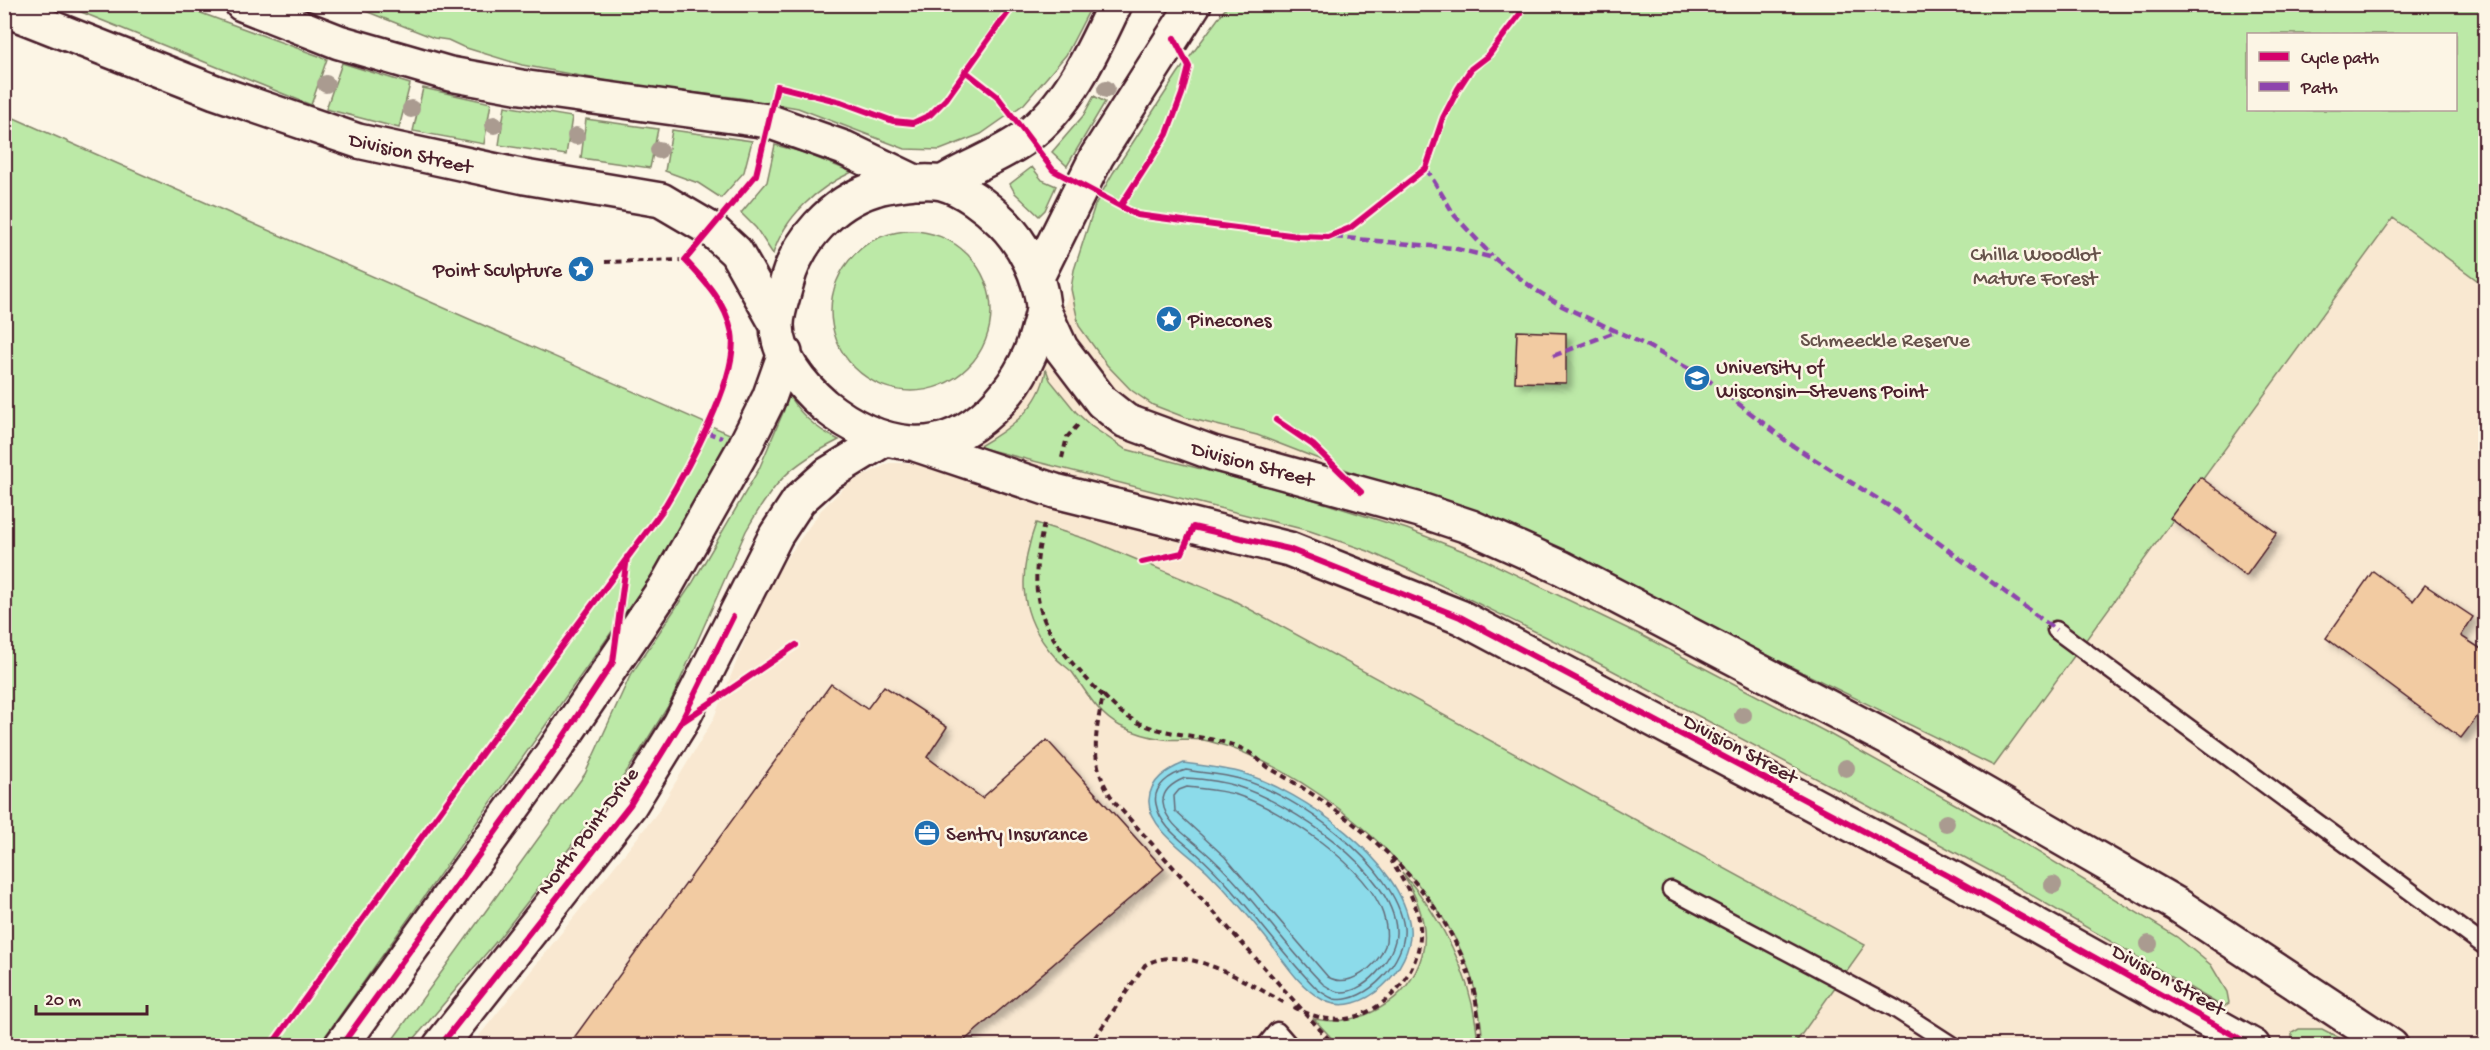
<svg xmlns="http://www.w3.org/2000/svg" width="2490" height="1050" font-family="'Gochi Hand',sans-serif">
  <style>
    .built { fill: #f9e8d1; fill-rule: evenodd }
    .green { fill: #bce9a7; stroke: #838469; stroke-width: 1.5; fill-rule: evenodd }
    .water { fill: #8cdbea; stroke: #72909e; stroke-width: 1.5 }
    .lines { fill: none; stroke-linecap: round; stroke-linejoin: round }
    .shore { stroke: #646a77; stroke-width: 1.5 }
    .building { fill: #f2cba2; stroke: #4a1f2b; stroke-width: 1.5; filter: url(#shadow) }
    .lane-casing { stroke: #4a1f2b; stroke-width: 21 }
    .secondary-casing { stroke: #4a1f2b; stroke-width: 38 }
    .path { stroke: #4a1f2b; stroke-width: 4; stroke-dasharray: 6 4.5; stroke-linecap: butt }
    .lane { stroke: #fcf5e5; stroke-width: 16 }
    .secondary { stroke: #fcf5e5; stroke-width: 33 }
    .quiet { stroke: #8e44ad; stroke-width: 4.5; stroke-dasharray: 9 4.5; stroke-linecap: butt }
    .cycleway-casing { stroke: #fcf5e5; stroke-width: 10 }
    .cycleway { stroke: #d6006c; stroke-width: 6 }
    .tree { fill: #aa9b90 }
    .labels { text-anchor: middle; stroke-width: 5; stroke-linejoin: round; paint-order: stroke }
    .street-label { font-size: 21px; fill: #4a1f2b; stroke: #fcf5e5 }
    .park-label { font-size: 21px; fill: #66524a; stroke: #fcf5e5 }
    .poi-label { font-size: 21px; fill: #4a1f2b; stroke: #fcf5e5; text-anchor: start }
  </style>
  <defs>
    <filter id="shadow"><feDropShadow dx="5.5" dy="5.5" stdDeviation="3" flood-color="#0004"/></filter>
  </defs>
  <rect width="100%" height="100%" fill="#fcf5e5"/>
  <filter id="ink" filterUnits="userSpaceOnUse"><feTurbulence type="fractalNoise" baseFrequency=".0167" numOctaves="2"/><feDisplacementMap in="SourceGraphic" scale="12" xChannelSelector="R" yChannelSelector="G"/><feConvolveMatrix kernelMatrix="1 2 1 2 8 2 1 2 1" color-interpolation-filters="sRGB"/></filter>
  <g filter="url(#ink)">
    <path class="built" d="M1267,5h1218v1040l-2014,1 186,-233 56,-93 48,-119 23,-39 37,-52 28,-27 40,-20h38l62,-26 28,-30 20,-32 34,-86zM2248,34h208v76h-208zM1204,421l56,9 287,103 416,217 -410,-200 -296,-115z"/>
    <path class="green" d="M64,5h115l148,54 -16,46z
      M350,5h742l-26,50 -42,49 -43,30 -41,16 -35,-1 -107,-41 -58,-10 -111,-13 -107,-20 -59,-18 -15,-7 -14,-2z
      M1228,5h1257v281l-92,-68 -399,548 -441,-216 -296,-115 -73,-18 -31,-12 -22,-15 -24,-25 -28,-39 -8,-37 3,-19 21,-65 18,-32 65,-100zM2248,34h208v76h-208z
      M342,63l68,21 -11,44 -73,-19z
      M423,88l68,15 -7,41 -71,-13z
      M1094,96l11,6 -38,64 -15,-14 31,-36z
      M505,106l67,11 -6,38 -67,-10z
      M5,114l727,321 -63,116 -350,494 -314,1z
      M586,119l72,10 -8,39 -69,-10z
      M672,130l80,11 -8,31 -23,26 -23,-15 -33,-12z
      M775,145l27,7 50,20c-35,16 -67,44 -79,82l-17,-26 -15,-15 26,-31z
      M1032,167l10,13 14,6 -11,24 -6,6 -24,-23 -5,-9z
      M831 311a80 80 0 1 1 160 0a80 80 0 1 1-160 0Z
      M1046,369l4,11 26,32 15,14 34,23 167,44 115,36 74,29 162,78 181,95 183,102 170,104 34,28 16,27 2,11 -6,4 -233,-136 -99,-53 -306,-162 -169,-83 -48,-22 -58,-20 -332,-84c30,-17 63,-39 68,-78z
      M785,389c12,23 31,40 54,51 -51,26 -65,42 -93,91l-76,172 -31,50 -28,42 -111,142 -91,108 -21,1 197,-272 45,-98 63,-94 66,-113 25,-59z
      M1036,523l56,18 139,58 634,346 -71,100h-311c-2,-30 -7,-60 -19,-88 -39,-91 -160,-193 -256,-216 -14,-4 -31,0 -45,-2 -15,-2 -30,-7 -43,-13 -22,-11 -34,-35 -48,-54 -5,-5 -12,-9 -17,-15 -38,-42 -37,-84 -19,-134z
      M1402,872c43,50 72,107 76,173h-140l-24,-26c45,9 95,-17 108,-64 8,-28 -6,-60 -20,-83z
      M2299,1029h23l31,16h-57l-4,-2v-10z"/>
    <path class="water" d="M1184,763c19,3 40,5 58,10 60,18 161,88 168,155 4,39 -48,93 -87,72 -26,-14 -42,-44 -61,-67 -16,-20 -35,-42 -54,-61 -17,-17 -61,-44 -59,-72 1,-20 18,-30 35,-37z"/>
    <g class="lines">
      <path class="shore" d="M1186,770c17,3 36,4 54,9 57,16 156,86 164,149 3,31 -37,77 -70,71 -5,-2 -11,-6 -16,-9 -43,-43 -76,-96 -122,-137 -16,-14 -36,-27 -40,-49 -4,-18 15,-30 30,-34z
        M1185,778c18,1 38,3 54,9 51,16 154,84 157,143 2,25 -33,69 -61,61 -4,-2 -9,-5 -12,-7 -42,-42 -74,-94 -119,-133 -14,-13 -39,-28 -41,-48 -1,-14 12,-21 22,-25z
        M1187,787c16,2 34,3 50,8 46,15 131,72 146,119 3,10 5,22 2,32 -8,21 -36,43 -57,31l-103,-120 -50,-46 -1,-15 5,-6z"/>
    </g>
    <path class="building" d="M1517,331l49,2v50l-51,-1z
      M2200,477l77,56 -31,43 -76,-58z
      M2373,571l40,30 12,-16 48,32 -12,19 25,16v53l-25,33 -135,-100z
      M831,684l36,25 17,-23 63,41 -20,30 55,41 65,-58 117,129 -206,177h-390z"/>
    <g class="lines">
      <defs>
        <path id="lane" d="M2056,630l430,317
          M1671,890l223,118 59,38
          M1265,1046l12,-15 13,15"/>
        <path id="secondary" d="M242,4l97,38 111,32 71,13 247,34 76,27 71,34
          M4,9l211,83 143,49 167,36 136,23 51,30 24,22 41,73
          M915,182c8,0 19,-1 27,1 22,6 45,24 60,39 22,22 38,54 41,84 0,9 -4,19 -6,27 -14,54 -66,115 -127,110 -33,-3 -61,-18 -86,-38 -22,-19 -47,-49 -47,-80 0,-13 6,-28 9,-40 10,-43 46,-83 89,-96 12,-4 27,-5 40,-7z
          M942,183c27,-17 59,-27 84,-46 43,-32 67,-86 89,-133
          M1037,277l60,-121 97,-152
          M1043,309l18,39 41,54 24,19 87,32 207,57 51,17 91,41 329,172 285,164 215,142
          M912,443l143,48 234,58 171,68 494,262 299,167
          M341,1046l215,-298 110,-162 79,-140 24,-48 16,-45
          M440,1046l190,-241 50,-81 96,-189 23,-35 29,-26 57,-35"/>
      </defs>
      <use href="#lane" class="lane-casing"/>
      <use href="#secondary" class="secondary-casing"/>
      <path class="path" d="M735,203l21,-28 5,-20
        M605,262l80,-2
        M1062,458l5,-21 11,-12
        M1044,524c-21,86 2,113 59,172 -9,43 -14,70 13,108l219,242
        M1104,696c7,7 15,16 24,21 35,22 80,15 117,33 10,5 17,14 26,19 88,50 175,120 203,222 4,18 5,37 7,55
        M1294,1007c16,9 39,16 57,11 40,-10 72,-51 69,-91 -2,-25 -17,-46 -29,-67
        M1089,1046l56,-81c41,-24 105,20 142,39"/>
      <use href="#lane" class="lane"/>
      <use href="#secondary" class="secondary"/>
      <path class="quiet" d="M1426,168l29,48 37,40
        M1334,237l119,11 41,10 40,31 28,17 82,38 63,35 83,65 99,62 167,124
        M1553,356l62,-24
        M706,432l16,6"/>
      <defs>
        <path id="cycleway" d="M965,71l32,25 56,74 84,45 161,21 30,1 22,-9 76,-60 17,-50 15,-29 13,-20 17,-13 32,-42 1,-10
          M1121,205l46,-71 15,-40 7,-27 -15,-29
          M1276,420l37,25 48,47
          M1142,562l40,-9 11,-26 96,22 171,68 494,262 299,167
          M682,722l114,-77
          M271,1046l212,-294 179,-241c23,-38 78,-134 70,-178 -6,-30 -27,-52 -47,-73l71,-85 21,-89 64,16 52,19 20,2 17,-8 16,-16 68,-95
          M341,1046l215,-298 57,-86 14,-105
          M440,1046l190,-241 50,-81 53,-107"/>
      </defs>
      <use href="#cycleway" class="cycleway-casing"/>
      <use href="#cycleway" class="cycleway"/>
    </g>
    <g class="tree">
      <circle cx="326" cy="84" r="9"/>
      <circle cx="1106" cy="89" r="9"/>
      <circle cx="411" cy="109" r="9"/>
      <circle cx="494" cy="125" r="9"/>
      <circle cx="576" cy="136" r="9"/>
      <circle cx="659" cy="150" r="9"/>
      <circle cx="1743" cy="715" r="9"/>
      <circle cx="1846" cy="768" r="9"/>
      <circle cx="1946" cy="823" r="9"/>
      <circle cx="2053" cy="885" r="9"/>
      <circle cx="2149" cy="944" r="9"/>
    </g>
  </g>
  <defs>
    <symbol id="sight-disc" viewBox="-11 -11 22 22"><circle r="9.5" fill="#1f6fb2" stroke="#fcf5e5"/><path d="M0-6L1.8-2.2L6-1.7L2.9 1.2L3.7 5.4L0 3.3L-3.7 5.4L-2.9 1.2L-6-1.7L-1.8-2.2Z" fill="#fff"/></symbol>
    <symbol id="university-disc" viewBox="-11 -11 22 22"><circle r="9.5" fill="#1f6fb2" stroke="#fcf5e5"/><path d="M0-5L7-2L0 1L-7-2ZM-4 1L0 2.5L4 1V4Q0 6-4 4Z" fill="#fff"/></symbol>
    <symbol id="office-disc" viewBox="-11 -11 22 22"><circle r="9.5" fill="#1f6fb2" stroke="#fcf5e5"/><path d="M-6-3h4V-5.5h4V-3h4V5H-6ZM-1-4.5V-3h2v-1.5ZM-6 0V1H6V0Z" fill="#fff"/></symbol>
  </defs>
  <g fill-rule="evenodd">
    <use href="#sight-disc" x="566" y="254" width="30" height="30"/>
    <use href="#sight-disc" x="1154" y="304" width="30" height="30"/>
    <use href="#university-disc" x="1682" y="363" width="30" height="30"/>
    <use href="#office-disc" x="912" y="818" width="30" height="30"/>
  </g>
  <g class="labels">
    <g class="street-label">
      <text transform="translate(411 152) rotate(13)" y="7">Division Street</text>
      <text transform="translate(1253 463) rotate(15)" y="7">Division Street</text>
      <text transform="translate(1741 748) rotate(28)" y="7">Division Street</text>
      <text transform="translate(587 830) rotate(-53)" y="7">North Point Drive</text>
      <text transform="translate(2169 979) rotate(29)" y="7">Division Street</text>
    </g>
    <g class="park-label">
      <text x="2035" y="260">Chilla Woodlot<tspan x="2035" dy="24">Mature Forest</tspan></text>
      <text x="1885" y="346">Schmeeckle Reserve</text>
    </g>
    <g class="poi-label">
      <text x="562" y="276" text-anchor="end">Point Sculpture</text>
      <text x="1188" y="326">Pinecones</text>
      <text x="1716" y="373">University of<tspan x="1716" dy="24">Wisconsin–Stevens Point</tspan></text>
      <text x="946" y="840">Sentry Insurance</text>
    </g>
  </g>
  <rect width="2490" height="1050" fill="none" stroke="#fcf5e5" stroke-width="24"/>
  <rect x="12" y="12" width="2466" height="1026" fill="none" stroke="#4a1f2b" stroke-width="2" filter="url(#ink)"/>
  <rect x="2247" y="33" width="210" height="78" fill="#fcf5e5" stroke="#b59f9b" stroke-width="1.5"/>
  <rect x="2259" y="52" width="30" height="9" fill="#d6006c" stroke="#b59f9b" stroke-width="1.5"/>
  <text x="2301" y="63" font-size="18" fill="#4a1f2b">Cycle path</text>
  <rect x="2259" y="82" width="30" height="9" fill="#8e44ad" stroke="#b59f9b" stroke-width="1.5"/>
  <text x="2301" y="93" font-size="18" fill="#4a1f2b">Path</text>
  <path d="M36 1005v9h111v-9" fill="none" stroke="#4a1f2b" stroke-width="3"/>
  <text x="45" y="1005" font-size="18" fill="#4a1f2b" stroke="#fcf5e5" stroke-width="4.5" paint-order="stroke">20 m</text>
</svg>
